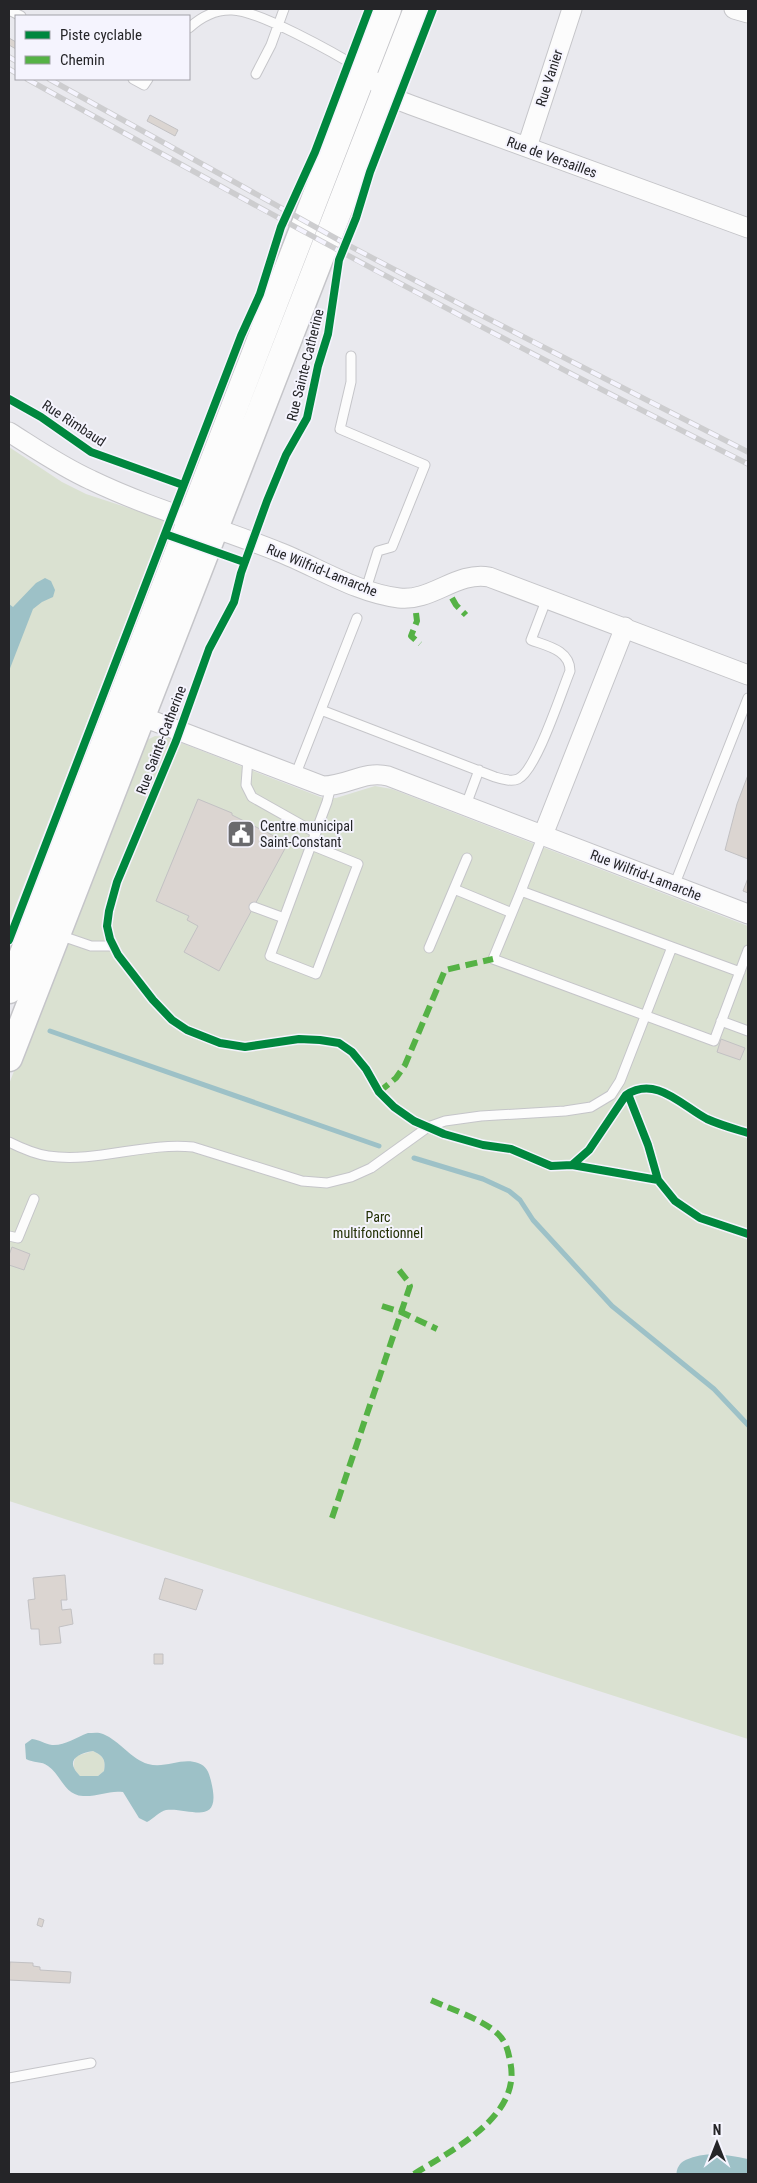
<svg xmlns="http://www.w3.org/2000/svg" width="757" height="2183" font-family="'Roboto Condensed',sans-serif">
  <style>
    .green { fill: #dae1d1 }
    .water { fill: #9dc1c7; fill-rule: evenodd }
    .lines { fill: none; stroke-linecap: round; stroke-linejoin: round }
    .stream { stroke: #9dc1c7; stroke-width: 5 }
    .river { stroke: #9dc1c7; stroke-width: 31 }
    .building { fill: #dbd5d1; stroke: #c2c1c3 }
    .lane-casing { stroke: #c5c5c9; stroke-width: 11 }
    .street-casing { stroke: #c5c5c9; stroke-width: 21 }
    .secondary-casing { stroke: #c5c5c9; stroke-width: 29 }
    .lane { stroke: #fcfcfc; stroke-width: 9 }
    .street { stroke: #fcfcfc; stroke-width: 19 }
    .secondary { stroke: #fcfcfc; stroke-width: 26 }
    .rail-casing { stroke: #cdcdcf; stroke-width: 5.5 }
    .rail { stroke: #f5f4fe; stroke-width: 4; stroke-dasharray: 11; stroke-linecap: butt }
    .quiet { stroke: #55b245; stroke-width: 6; stroke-dasharray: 12 6; stroke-linecap: butt }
    .cycleway-casing { stroke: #f5f4fe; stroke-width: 11 }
    .cycleway { stroke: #00873e; stroke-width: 8 }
    .labels { text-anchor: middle; stroke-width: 4; stroke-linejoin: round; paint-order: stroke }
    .street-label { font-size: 14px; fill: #252528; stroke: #f5f4fe }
    .poi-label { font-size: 14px; fill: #252528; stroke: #f5f4fe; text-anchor: start }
    .park-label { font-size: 14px; fill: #223004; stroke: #f5f4fe }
  </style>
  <rect width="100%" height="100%" fill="#e9e9ee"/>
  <path class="green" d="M9,447l53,35 24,12 79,26 -156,403z
    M155,736l11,1 157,61h13l39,-12 17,3 356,137v813l-739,-238v-417l128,-330 10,-14z
    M93,1751c10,5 13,8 11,20l-6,5h-18c-7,-7 -8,-10 -4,-20z"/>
  <path class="water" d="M45,578l6,3 4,9 -2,7 -11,5 -9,7 -24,62v-67l4,3 23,-24z
    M88,1733c5,0 11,-1 15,1 17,7 28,25 45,30 17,5 34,-7 50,-1 9,3 11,10 13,18 12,48 -22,26 -45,29 -6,1 -13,9 -19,12l-8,-4 -16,-26c-14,-2 -26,5 -40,4 -19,-1 -21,-20 -35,-30 -6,-5 -15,-3 -22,-7l-1,-15 7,-5c8,1 13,5 20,6 12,1 25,-8 36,-12zM93,1751c10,5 13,8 11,20l-6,5h-18c-15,-15 -4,-22 13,-25z"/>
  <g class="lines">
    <path class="stream" d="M50,1031l329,115
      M414,1158l69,21 26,12 11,9 13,20 79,86 102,83 34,36"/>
    <path class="river" d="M692,2174c17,-7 35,-4 52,0"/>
  </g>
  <path class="building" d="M9,38l7,4v7l-7,-4z
    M150,115l28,15 -3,6 -28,-15z
    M748,775v84l-23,-9 12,-46z
    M198,799l34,14v2l56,28 -69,128 -35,-19 14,-26 -11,-6 2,-4 -33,-15z
    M748,878v15l-5,-2z
    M721,1039l24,9 -5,12 -23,-8z
    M12,1247l18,7 -6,16 -15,-5v-10z
    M65,1575l2,25h-6l1,10 9,-1 2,15 -14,3 2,16 -21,2 -1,-16h-8l-3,-29 7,-1 -2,-21z
    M165,1578l38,12 -7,20 -37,-11z
    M154,1654h9v10h-9z
    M39,1918l5,2 -2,7 -5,-2z
    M10,1962l23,1v3l7,1v3l31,2 -1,11 -61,-3z"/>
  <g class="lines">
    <defs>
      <path id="lane" d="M9,10l12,6
        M189,28c12,-11 25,-18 41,-18 25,-2 108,45 132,60
        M256,74l15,-29 13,-36
        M133,79l11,6 4,-6
        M351,356v26l-11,47 85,36 -33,82 -14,4 -12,38
        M321,710l174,67c7,2 16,5 23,2 18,-8 43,-86 52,-108 0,-21 -23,-25 -39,-31l16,-42
        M248,758l-2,27 6,12 64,36
        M295,776l62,-158
        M466,805l13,-35
        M311,845l47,19 -42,110 -46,-18 57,-154 4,-16
        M674,886l74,-188
        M454,889l58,24
        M521,891l-28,68 221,82 34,-91
        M254,907l30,11
        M59,935l32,11h22
        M672,947l68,25
        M429,948l38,-90
        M721,1021l27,10
        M9,1142c12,6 26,12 39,14 49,7 97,-14 145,-9l109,34 25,2 24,-6 20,-9 57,-41 17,-6 36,-5 84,-5 26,-4 20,-12 9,-14 52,-134 -151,-56 22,-56
        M9,1236l9,2 16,-39
        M9,2078l82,-15"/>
      <path id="street" d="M734,9l14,4
        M376,82l22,18 13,5 337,123
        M527,147l45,-138
        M9,432c27,17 53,35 82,48 60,29 126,47 188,72 38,15 78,41 120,46 32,4 58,-27 90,-21l259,98
        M143,717l180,69c25,0 41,-16 65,-10l360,138
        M543,835l82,-208"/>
      <path id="secondary" d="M9,990l379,-981
        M9,1058l408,-1049"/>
    </defs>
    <use href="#lane" class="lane-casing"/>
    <use href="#street" class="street-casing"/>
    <use href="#secondary" class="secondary-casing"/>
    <use href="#lane" class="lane"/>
    <use href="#street" class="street"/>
    <use href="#secondary" class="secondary"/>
    <defs>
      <path id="rail" d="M9,57l7,4
        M9,69l7,4
        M27,79c238,133 477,263 721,385
        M49,79l297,165 131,69 271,139"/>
    </defs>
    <use href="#rail" class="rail-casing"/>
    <use href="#rail" class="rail"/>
    <path class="quiet" d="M452,598l4,7 10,10
      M416,613l1,8 -6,15 9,8
      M379,1092l17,-14 9,-13 40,-95 48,-11
      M382,1306l19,6 36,17
      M332,1518l78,-232 -3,-6 -8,-10
      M414,2174c38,-24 109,-58 96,-113 -2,-11 -4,-19 -12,-27 -17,-16 -51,-26 -72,-36"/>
    <defs>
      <path id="cycleway" d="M433,9l-63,163 -14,46 -17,42 -11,74 -10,32 -11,52 -21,37 -19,46 -26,72 -7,29 -25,47 -33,92 -59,141 -8,29 -2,15 3,13 8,16 35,45 19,20 15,10 33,13 25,4 54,-8 21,1 19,3 13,9 14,17 13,23 15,15 20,14 30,13 39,11 28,4 40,17 21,-1 17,-15 37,-55c30,-20 56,11 81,24 13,6 28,10 41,14
        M9,399l32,18 50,35 92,33
        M165,534l79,28
        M9,940l232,-604 19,-42 21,-67 34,-75 54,-143
        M628,1094l20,51 10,35
        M572,1165l86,15 17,21 25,17 48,16"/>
    </defs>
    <use href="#cycleway" class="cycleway-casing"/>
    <use href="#cycleway" class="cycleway"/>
  </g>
  <defs>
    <symbol id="civic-square" viewBox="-11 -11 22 22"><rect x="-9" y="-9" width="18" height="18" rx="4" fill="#6a6a6d" stroke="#f5f4fe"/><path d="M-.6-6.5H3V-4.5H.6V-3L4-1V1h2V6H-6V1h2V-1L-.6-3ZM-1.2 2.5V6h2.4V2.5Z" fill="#fff"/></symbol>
  </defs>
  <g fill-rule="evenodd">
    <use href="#civic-square" x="225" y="818" width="32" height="32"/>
  </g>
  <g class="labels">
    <g class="street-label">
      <text transform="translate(549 78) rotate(-72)" y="5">Rue Vanier</text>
      <text transform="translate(552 157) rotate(20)" y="5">Rue de Versailles</text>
      <text transform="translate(305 365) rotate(-76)" y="5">Rue Sainte-Catherine</text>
      <text transform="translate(74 423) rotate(33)" y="5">Rue Rimbaud</text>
      <text transform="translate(322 570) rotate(22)" y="5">Rue Wilfrid-Lamarche</text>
      <text transform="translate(161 740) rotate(-69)" y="5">Rue Sainte-Catherine</text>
      <text transform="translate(646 875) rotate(21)" y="5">Rue Wilfrid-Lamarche</text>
    </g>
    <g class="poi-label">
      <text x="260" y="831">Centre municipal<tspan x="260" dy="16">Saint-Constant</tspan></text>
    </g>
    <g class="park-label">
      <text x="378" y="1222">Parc<tspan x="378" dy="16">multifonctionnel</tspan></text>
    </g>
  </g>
  <rect width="757" height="2183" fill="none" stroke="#252528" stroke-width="20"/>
  <rect x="15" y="15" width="175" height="65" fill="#f5f4fe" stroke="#a2a1a8"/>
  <rect x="25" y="31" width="25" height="8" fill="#00873e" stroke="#a2a1a8"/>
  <text x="60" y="40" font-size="15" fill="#252528">Piste cyclable</text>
  <rect x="25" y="56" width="25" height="8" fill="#55b245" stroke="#a2a1a8"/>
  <text x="60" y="65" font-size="15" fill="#252528">Chemin</text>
  <g transform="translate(717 2143)" stroke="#f5f4fe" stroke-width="4" paint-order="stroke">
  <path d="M0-4L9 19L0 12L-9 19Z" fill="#252528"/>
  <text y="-8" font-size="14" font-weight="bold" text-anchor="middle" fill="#252528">N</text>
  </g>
</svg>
